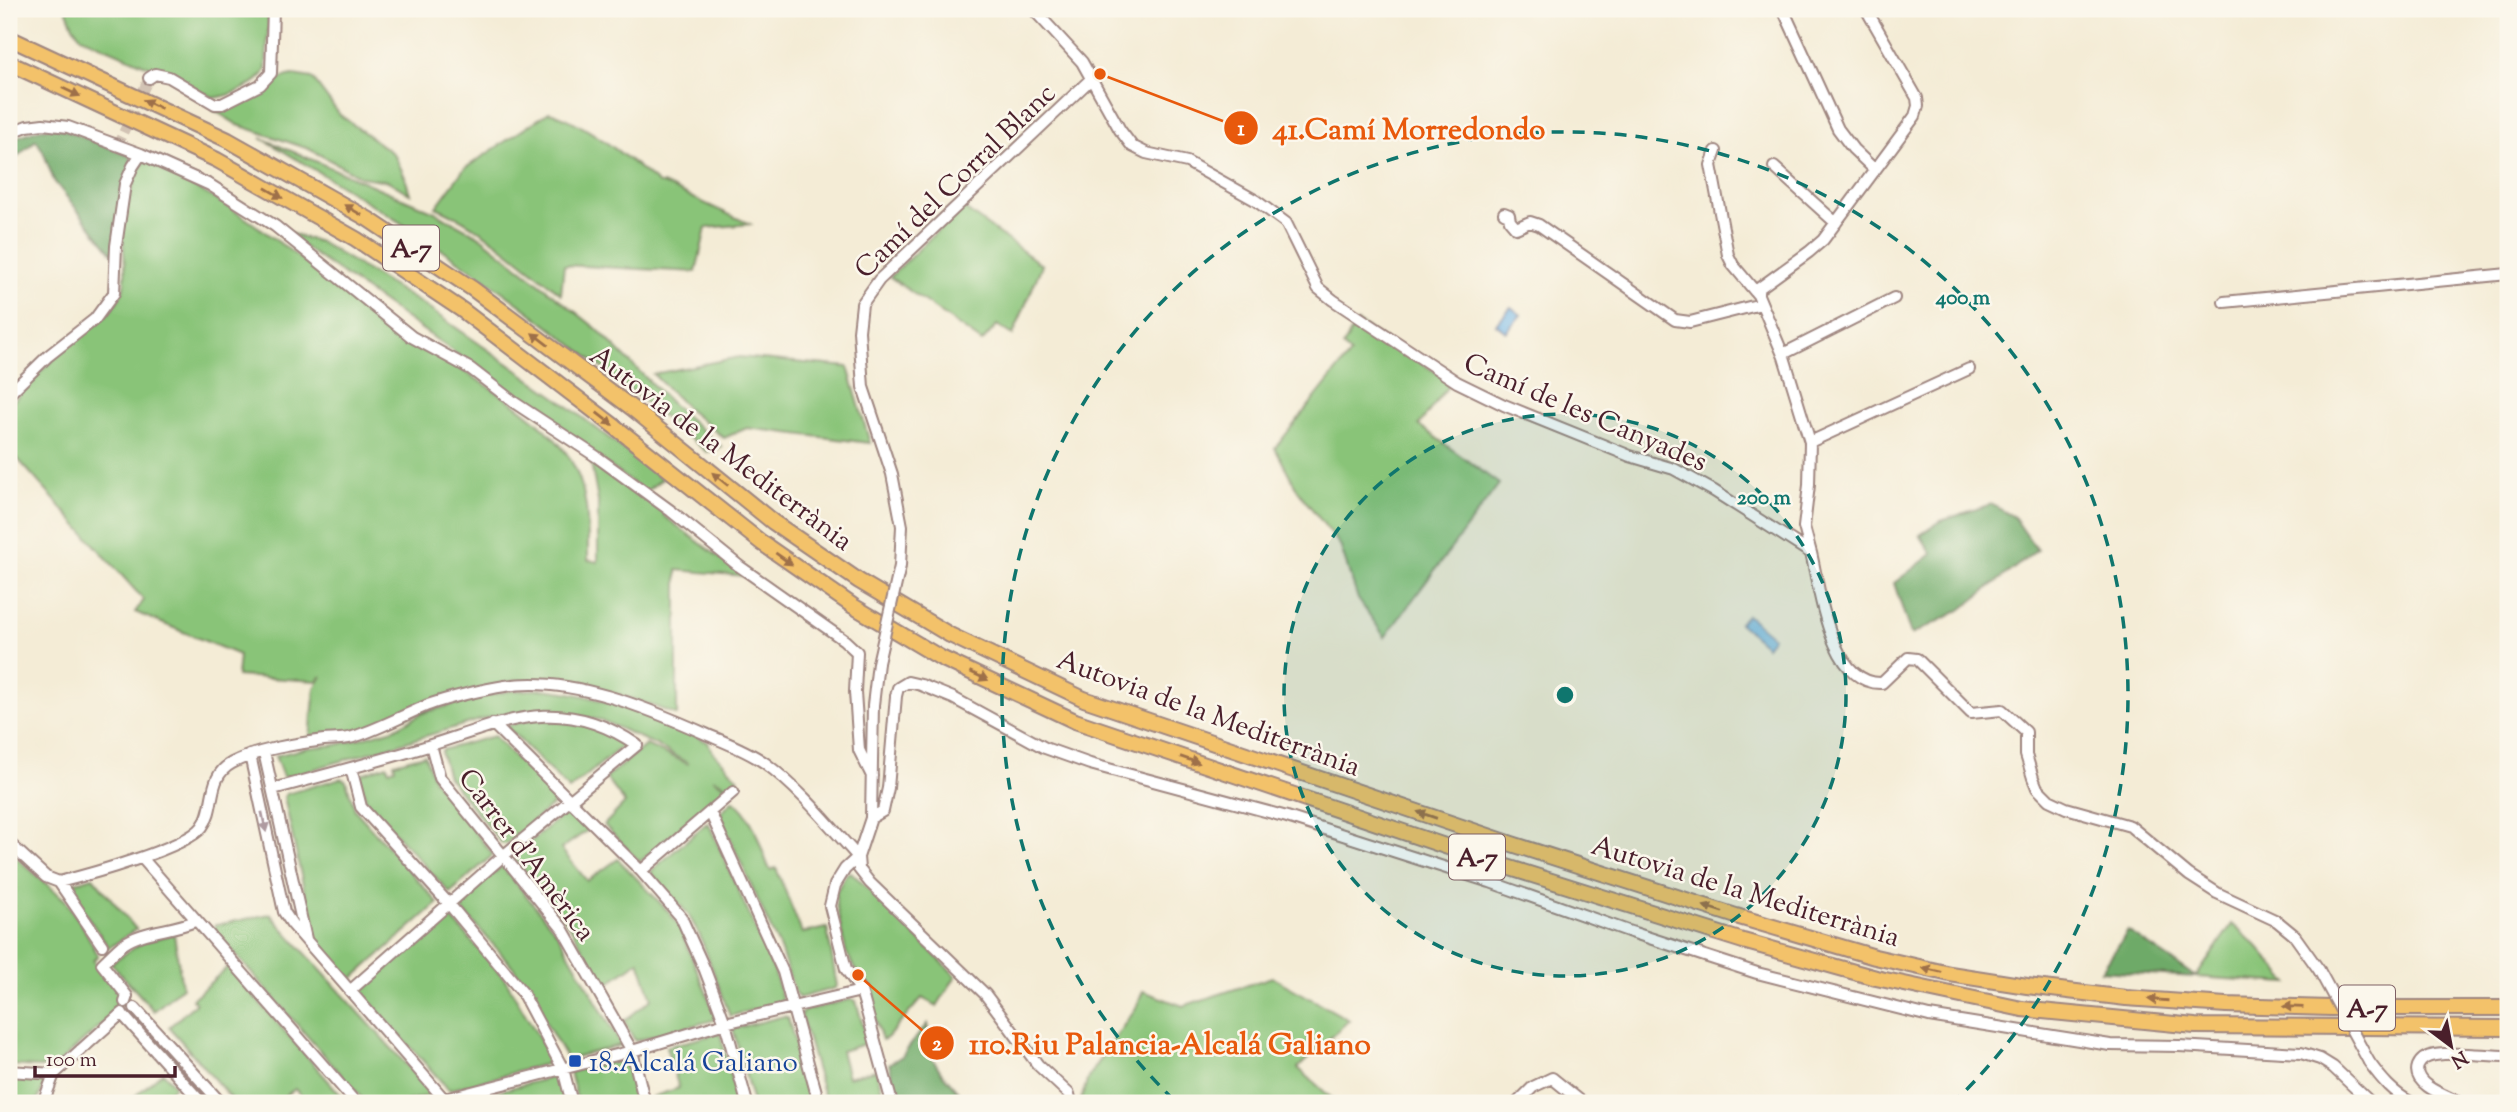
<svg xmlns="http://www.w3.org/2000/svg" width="2517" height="1112" font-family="'Sorts Mill Goudy',serif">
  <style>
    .green { fill: #89c478; stroke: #6a7252; stroke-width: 2 }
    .forest { fill: #6eaa68; stroke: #5c644a; stroke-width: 2 }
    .water { fill: #71b6e7; stroke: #5e6a89; stroke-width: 2 }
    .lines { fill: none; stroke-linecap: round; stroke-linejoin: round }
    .minor-tunnel { stroke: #d2c3b4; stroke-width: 10; stroke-dasharray: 10 5; stroke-linecap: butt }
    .minor-casing { stroke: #9f8680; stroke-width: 14 }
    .highway-casing { stroke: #9f8680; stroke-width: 18 }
    .minor { stroke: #fff; stroke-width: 10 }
    .highway { stroke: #f3c26a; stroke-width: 14 }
    .minor-bridge-casing { stroke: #9f8680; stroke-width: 14; stroke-linecap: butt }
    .minor-bridge { stroke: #fff; stroke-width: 10 }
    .oneway { fill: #9e704a }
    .oneway2 { fill: #ae9aa0 }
    .ring { fill: none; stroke: #0f766e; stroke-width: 3.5; stroke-dasharray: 12 9 }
    .transit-dot { fill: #1a4fb4; stroke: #fbf7ec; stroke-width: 2.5 }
    .labels { text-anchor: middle; stroke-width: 5; stroke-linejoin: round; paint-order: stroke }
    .shield { fill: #fbf7ec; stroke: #7f6065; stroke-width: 2 }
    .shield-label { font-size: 26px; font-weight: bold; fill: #4a1f2b }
    .street-label { font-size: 28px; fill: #4a1f2b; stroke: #fbf7ec }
    .transit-label { font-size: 28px; fill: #164399; stroke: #fbf7ec; text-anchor: start }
    .centre { fill: #0f766e; stroke: #fbf7ec; stroke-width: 3.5 }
    .ring-label { font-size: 21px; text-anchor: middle; font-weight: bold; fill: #0f766e; stroke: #fbf7ec; stroke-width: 5; stroke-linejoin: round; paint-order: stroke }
    .leader { fill: none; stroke: #e8590c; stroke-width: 2.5 }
    .callout-dot { fill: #e8590c; stroke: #fbf7ec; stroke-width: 2.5 }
    .mark-label { font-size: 21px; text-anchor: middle; font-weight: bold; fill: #fff }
    .callout-label { font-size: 30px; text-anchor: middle; font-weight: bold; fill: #e8590c; stroke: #fbf7ec; stroke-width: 5; stroke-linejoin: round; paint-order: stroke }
  </style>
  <rect width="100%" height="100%" fill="#fbf7ec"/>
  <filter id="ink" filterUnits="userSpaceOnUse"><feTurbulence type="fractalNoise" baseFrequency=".0143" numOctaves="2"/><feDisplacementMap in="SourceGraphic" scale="14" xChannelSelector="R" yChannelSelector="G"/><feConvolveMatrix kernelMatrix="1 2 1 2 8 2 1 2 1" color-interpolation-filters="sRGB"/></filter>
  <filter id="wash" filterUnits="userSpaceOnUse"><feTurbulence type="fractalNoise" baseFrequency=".00686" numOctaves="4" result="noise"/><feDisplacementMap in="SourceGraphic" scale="28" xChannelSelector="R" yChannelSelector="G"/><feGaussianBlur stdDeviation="1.57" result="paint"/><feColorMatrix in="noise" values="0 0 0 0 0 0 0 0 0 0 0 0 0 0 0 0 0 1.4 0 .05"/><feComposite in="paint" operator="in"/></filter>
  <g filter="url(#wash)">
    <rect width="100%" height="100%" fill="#f4ecd6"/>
    <path class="green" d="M66,9h203l-3,61c-8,15 -35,26 -52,28l-52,-26 -81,-35 -8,-11z
      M293,75l19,3 28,37 54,39 11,23 5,17 -22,-13 -27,-4 -52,-28 -71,-24 -24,-15 14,-4 56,-29z
      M549,112c36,10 81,48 110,72h4l87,40 -44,4 -10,44 -132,-7 -3,29c-40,-32 -78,-67 -125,-87l28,-38z
      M261,138l174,74 47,26 115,91 75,75 50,43 -15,5c-77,-62 -154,-125 -235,-182 -68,-47 -140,-90 -211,-132z
      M145,159c31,20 66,35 96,56 52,35 98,76 149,111 55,37 143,77 179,131 20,32 19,66 19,103l10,2v-61l-8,-44 74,55v4l80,60 -67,-6v145c-48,-19 -114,-40 -165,-34l-155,52 -47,4 5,-49 7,-12 -5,5 -80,-5 2,-21 -104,-43 9,-12 -135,-151v-43c19,-22 39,-43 61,-62 18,-15 45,-31 53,-54 5,-17 0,-36 0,-54 1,-28 9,-53 22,-77z
      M962,207l80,58 -29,70 -16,-10 -15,17 -92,-65z
      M281,231l39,11 102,62 134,93 106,82 -17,13 -205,-150z
      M1357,322l94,60 -32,43 80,59 -114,153 -27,-38 -18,-54 -42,-54 -23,-43 75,-94 -7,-8z
      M739,357l109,10 22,76 -123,-15 -23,10 -34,-27 -37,-37z
      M543,689c58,6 113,28 165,53l4,9 26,27 -11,8 -14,-8 13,10 -86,74 -36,-37 21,-22 -19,-25 40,-33 43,19 -33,-19 -55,-25 -59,-9 -45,4 -210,62h-4l-8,-21 31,-8 30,-3 58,-16 29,-16 57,-16 29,-6z
      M533,719l61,6 32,18 -57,47 -63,-64z
      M494,736l63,65 -51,43h-4l-54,-67 -7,-24 1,-3z
      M425,755l9,25 59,75 -43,38 -83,-90 -8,-28 28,-10 2,5 6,-2 -1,-5z
      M341,778l5,3 9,29 83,93 -87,77 -36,-40 -31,-143 2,-3z
      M733,800c24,20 25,44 37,70l6,-2 26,65 25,-5 10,58 -2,2 -36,10 -3,-3 -16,-46 -61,-135z
      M567,811h4l17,19 -27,19 26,32 31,-22 51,53 10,14 37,90 -2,4 -79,21 -11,-20 28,-22 -13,-38 -35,25 -33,-58 -56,-69v-4z
      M708,822l67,151 8,29 -53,14 -30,-80 -12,-22 -36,-40 -1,-3z
      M9,851l56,49 17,25 16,30 -5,6 33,38 -13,9 3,4 -63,56 -44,-3z
      M502,866l56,68 63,111 -54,14 -53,-91 -56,-63z
      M851,872l105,104 -19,30 -15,-8 -35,40 -5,2 -18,-55 -18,-33 -10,-48v-12l11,-19z
      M93,877l43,52 -27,19 -43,-63z
      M270,914l161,178 -1,3 -30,8h-34l-152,-173 2,-5z
      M448,914l57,65 48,83 -104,28 -87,-97v-3z
      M2232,924l25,22 32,37 -93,-6z
      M174,934l8,53 -28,24 -43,-48 32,-21z
      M228,967l120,136h-40l-13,-14 -21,14h-39l-66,-76 27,-24 -4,-4z
      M1272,977l77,43 -51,48 39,35h-257l8,-25 49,-72 6,-15 40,15z
      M852,999l4,2 12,42 -27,8 7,26 28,-7 8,27 -23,6h-35l-25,-88 3,-4z
      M784,1016l4,2 24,85h-59l-20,-74z
      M720,1033l18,70h-85l-1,-6 27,-9 -13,-41z
      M627,1057l12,46h-61l-8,-31z
      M163,1072l12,14 -19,17h-29z
      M10,1076l32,2 3,5 -9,20h-27z
      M557,1076l7,27h-94l7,-2 -1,-4z"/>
    <path class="forest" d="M58,127l72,29 2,7 -19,91 -59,-73 -11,-30 -7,-11 -27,24v-24l30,-11z
      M1991,504l23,13 23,33 -76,60 -50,25 -17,-52 38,-29 -12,-19 21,-14z
      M2128,931l68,46 -95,-6z
      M927,1024l6,35 8,13 27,31h-69l-10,-39 13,-8z"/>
    <path class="water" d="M1511,307l10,8 -15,17 -10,-8z
      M1747,615l26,22 -7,9 -27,-23z"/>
  </g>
  <g filter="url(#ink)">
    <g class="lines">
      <path class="minor-tunnel" d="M117,146l32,-68"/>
      <defs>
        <path id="minor" d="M1033,9l49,53 38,68 12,16 14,7 41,9 68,38 31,23 32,65 15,12 124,82 47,23 126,51 44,13 40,22 97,62c9,37 19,132 71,130l26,-25 9,1 54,54 31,-3 24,22v23l7,23 4,10 12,12 17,8 64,18 59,49 28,18 60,28 17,14 25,35
          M1783,9l55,120 15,20 22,21
          M149,78l6,-4 14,3 46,27h7l38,-19 11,-12 2,-64
          M9,133l18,-7 16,-2 25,3 73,27 69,31 65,41 137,111 59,32 44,34 82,54 74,54 68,55 105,74 13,12 -2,40 4,58 13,26
          M1716,151l-5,14 17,90 5,10 25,30
          M1774,167l62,56
          M1504,213l5,2 1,6 6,7 14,-6 9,3 136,95 15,2 71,-18
          M2224,302l284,-28
          M1783,354l111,-56
          M9,394l39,-38 47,-37 19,-26 2,-47 9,-62 8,-18 8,-12
          M1810,442l159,-73
          M1811,553l-7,-26 5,-42 1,-43 -26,-85 -26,-62v-6l51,-37 14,-12 92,-124 3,-10 -1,-8 -51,-89
          M900,566l2,-40 -10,-52 -29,-87 -4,-56 3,-27 17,-24 212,-201
          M878,663l-5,42 -2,113 -13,39 -13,12 -10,16 -5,21 16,63 15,22 3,10 28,102
          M493,724l148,147 40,46 24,53 20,53 22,80
          M431,745l9,33 122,150 70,123 13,52
          M264,752l42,187
          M250,755l34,157 8,12 152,175
          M351,768l10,39 88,97 73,88 41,77 9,34
          M273,789c49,-13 97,-26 145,-40 81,-24 139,-59 219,-4l-134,111 -152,134
          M710,812l73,160 36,131
          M871,818l12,-7 5,-23 8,-92 2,-8 10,-6 13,3 32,13 92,50 45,16 197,53 203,65 138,49 129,42 172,43 181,29 69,1 122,7 19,6 13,8 38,36
          M9,843l37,34 13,5 43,63
          M858,857l1,12 11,14 115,111 53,71 31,29 2,9
          M142,858l214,245
          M641,871l92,-79
          M59,882c28,-7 127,-34 143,-55 15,-20 4,-50 30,-64 27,-14 63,-19 92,-23 10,-1 22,0 32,-4 25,-8 48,-21 72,-31 19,-7 57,-16 77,-19 65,-11 145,23 203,49 19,8 40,16 57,28 35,26 64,62 93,94
          M125,1002l2,-6 -25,-32c6,-6 13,-13 20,-19 20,-15 50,-14 73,-24
          M135,1008l86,95
          M123,1015l79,88
          M2369,1062c13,18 24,31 43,41
          M9,1071l45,3
          M43,1103l11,-29 68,-61
          M429,1103l203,-52 93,-28 136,-32
          M1517,1103l16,-16 19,-9 31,25
          M2461,1103c-12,-6 -50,-18 -43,-37 3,-7 10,-10 17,-11 23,-4 50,1 73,1"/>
        <path id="highway" d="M9,38l219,102 140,79 105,70 159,119 141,114 86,59 91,54 134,64 428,145 224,72 139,41 75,17 77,12 99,12 100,7 105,3h177
          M9,63l208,97 139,79 106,71 152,116 148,117 91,63 88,52 134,63 432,146 236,74 133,37 146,31 173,17 313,2"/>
      </defs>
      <use href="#minor" class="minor-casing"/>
      <use href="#highway" class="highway-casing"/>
      <use href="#minor" class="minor"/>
      <use href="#highway" class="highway"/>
      <defs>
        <path id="minor-bridge" d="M878,663l22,-97
          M2319,970l50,92"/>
      </defs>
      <use href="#minor-bridge" class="minor-bridge-casing"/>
      <use href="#minor-bridge" class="minor-bridge"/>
    </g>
    <defs><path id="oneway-solid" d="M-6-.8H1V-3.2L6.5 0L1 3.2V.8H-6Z" transform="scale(1.75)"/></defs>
    <g class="oneway">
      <use href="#oneway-solid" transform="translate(71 92) rotate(25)"/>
      <use href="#oneway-solid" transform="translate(152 104) rotate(-155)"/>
      <use href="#oneway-solid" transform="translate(274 193) rotate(30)"/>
      <use href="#oneway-solid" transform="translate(353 210) rotate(-150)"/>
      <use href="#oneway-solid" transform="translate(540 339) rotate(-143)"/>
      <use href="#oneway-solid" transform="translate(605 419) rotate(38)"/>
      <use href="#oneway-solid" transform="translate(720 479) rotate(-141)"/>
      <use href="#oneway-solid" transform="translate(784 559) rotate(35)"/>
      <use href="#oneway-solid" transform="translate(979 676) rotate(25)"/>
      <use href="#oneway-solid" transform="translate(1190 760) rotate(19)"/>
      <use href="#oneway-solid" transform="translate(1427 815) rotate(-161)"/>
      <use href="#oneway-solid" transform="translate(1713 909) rotate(-162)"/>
      <use href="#oneway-solid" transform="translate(1932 970) rotate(-167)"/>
      <use href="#oneway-solid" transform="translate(2158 1000) rotate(-176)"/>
      <use href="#oneway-solid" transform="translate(2293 1007) rotate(-178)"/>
    </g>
    <use class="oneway2" href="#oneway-solid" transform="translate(264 822) rotate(78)"/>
  </g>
  <circle cx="1565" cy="695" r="281" fill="#0f766e" fill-opacity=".12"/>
  <g class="ring">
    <circle cx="1565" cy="695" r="281"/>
    <path d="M1174 1100A563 563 0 1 1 1956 1100"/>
  </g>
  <rect class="transit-dot" x="568" y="1054" width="14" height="14" rx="3.5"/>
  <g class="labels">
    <g class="shield">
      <rect x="383" y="225.5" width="56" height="45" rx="5"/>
      <rect x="1449" y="834.5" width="56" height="45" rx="5"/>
      <rect x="2339" y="985.5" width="56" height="45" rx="5"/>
    </g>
    <g class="shield-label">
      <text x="411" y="257">A-7</text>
      <text x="1477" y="866">A-7</text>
      <text x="2367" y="1017">A-7</text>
    </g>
    <g class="street-label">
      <text transform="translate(954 180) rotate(-44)" y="10">Camí del Corral Blanc</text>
      <text transform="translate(1586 411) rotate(23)" y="10">Camí de les Canyades</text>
      <text transform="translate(722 447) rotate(37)" y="10">Autovia de la Mediterrània</text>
      <text transform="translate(1209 712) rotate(20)" y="10">Autovia de la Mediterrània</text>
      <text transform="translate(528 854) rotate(53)" y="10">Carrer d'Amèrica</text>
      <text transform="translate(1746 890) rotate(17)" y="10">Autovia de la Mediterrània</text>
    </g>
    <g class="transit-label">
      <text x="589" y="1071">18.Alcalá Galiano</text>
    </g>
  </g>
  <circle cx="1565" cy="695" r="10" class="centre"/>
  <g class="ring-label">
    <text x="1963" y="304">400 m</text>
    <text x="1764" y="504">200 m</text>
  </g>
  <path class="leader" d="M1100 74L1241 128M858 975L937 1043"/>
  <g class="callout-dot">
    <circle cx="1100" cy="74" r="7"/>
    <circle cx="858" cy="975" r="7"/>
    <circle cx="1241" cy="128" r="18"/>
    <circle cx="937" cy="1043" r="18"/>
  </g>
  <g class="mark-label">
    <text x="1241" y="135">1</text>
    <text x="937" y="1050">2</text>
  </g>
  <g class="callout-label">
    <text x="1409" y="139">41.Camí Morredondo</text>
    <text x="1170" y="1054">110.Riu Palancia-Alcalá Galiano</text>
  </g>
  <rect width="2517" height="1112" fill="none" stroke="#fbf7ec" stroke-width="35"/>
  <g transform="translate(2451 1046) rotate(148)" stroke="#fbf7ec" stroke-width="5" paint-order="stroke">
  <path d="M0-5L12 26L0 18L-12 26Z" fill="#4a1f2b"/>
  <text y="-10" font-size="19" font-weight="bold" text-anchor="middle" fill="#4a1f2b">N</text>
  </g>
  <path d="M35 1066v10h140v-10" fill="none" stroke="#4a1f2b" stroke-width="3.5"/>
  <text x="46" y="1066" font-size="21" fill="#4a1f2b" stroke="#fbf7ec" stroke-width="5" paint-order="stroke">100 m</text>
</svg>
